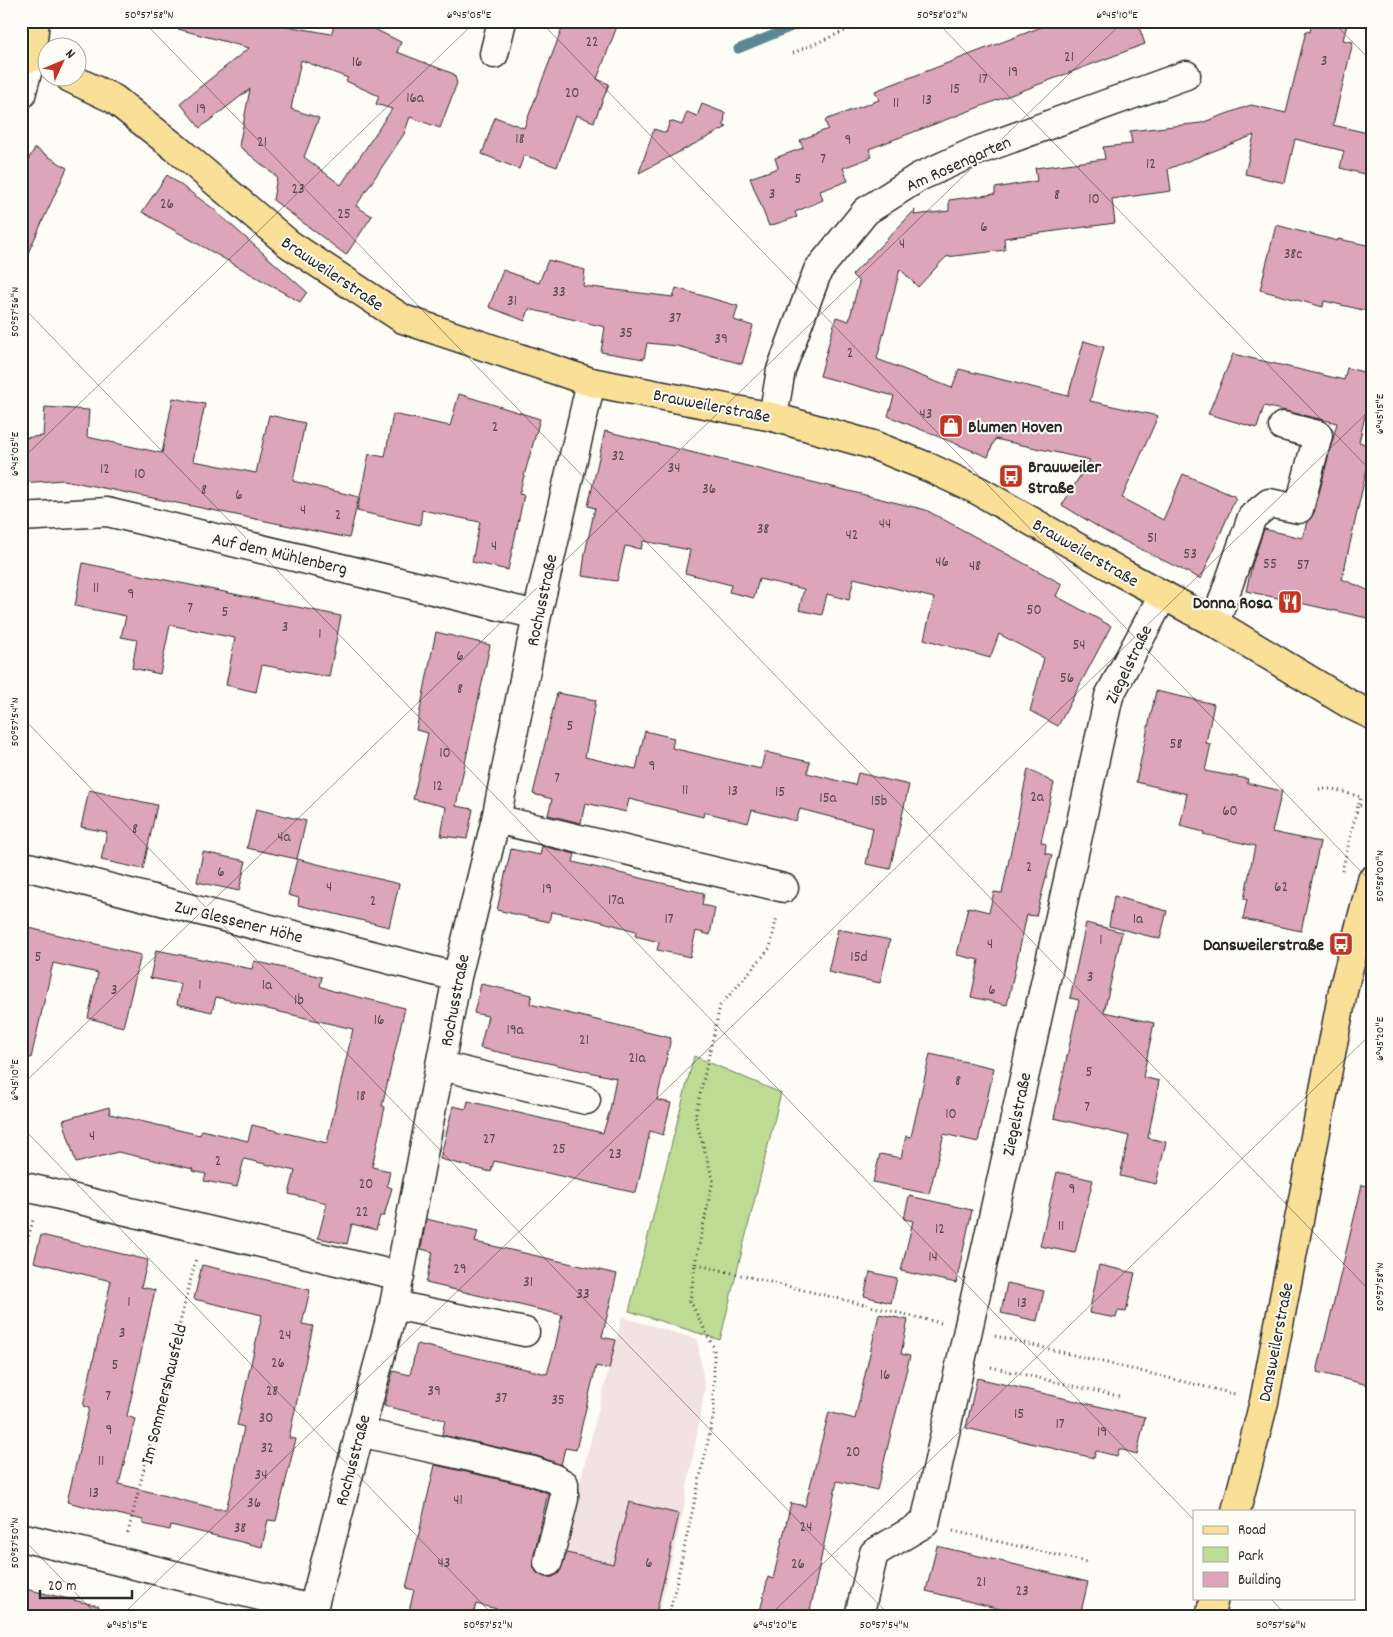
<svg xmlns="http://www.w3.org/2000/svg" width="1393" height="1637" font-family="Dekko,sans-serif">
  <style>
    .built { fill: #f3e2e4 }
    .green { fill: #bddb93; stroke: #74835f }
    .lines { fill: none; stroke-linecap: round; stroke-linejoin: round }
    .stream { stroke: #5a8794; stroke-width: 9 }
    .building { fill: #dca5b9; stroke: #2b2b2b; fill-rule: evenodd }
    .minor-casing { stroke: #2b2b2b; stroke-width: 31 }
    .major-casing { stroke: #2b2b2b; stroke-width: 31 }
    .path { stroke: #2b2b2b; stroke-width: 3; stroke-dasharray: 1 4; stroke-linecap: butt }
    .minor { stroke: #fdfcf7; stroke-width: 28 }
    .major { stroke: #fadf96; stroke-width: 28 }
    .ticks { fill: none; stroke: #2b2b2b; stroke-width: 1; stroke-opacity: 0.45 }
    .labels { text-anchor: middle; stroke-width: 4; stroke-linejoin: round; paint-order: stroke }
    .number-label { font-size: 15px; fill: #574a4e }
    .street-label { font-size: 18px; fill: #2b2b2b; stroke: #fdfcf7 }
    .poi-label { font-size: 18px; font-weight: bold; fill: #2b2b2b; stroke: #fdfcf7; text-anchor: start }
    .neatline { fill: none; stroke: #2b2b2b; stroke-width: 2 }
    .ticks-label { font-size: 12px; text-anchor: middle; fill: #2b2b2b }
  </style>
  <rect width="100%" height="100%" fill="#fdfcf7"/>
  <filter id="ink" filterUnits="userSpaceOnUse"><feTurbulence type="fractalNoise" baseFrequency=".02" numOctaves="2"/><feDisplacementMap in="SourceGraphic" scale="10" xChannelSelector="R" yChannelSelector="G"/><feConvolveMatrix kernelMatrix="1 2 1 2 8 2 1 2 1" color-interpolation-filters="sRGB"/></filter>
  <g filter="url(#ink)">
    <path class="built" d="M622,1317l75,22 8,49 -22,124 -25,104h-112z"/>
    <path class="green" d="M694,1056l87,37 -61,247 -91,-29z"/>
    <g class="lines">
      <path class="stream" d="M738,49l68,-28"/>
    </g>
    <path class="building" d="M179,21h80l72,13 5,-13h22l43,21 -4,10 57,22 3,9 -17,45 -30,-11 -6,17 -48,72 16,10 -26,39 -73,-55 4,-23 -38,-31 11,-57 -50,39 -20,-25 69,-55 -71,-19zM301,60l47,18 -2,3 33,15 -3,8 16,5 -51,76 -37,-28 15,-39 -28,-9z
      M565,21h54l-22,58 12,5 -15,38 -18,-7 -19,52 -33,-12 -5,14 -37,-15 13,-37 29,11z
      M1057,21h80l8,23 -276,105 3,8 -29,11 5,13 -28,10 3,9 -28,12 2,5 -28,9 -19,-48 28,-10 -3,-10 28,-10 -3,-8 28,-11 -3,-9 54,-20 -4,-9z
      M1312,21h36l-5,19 10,2 -20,83 39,9v42l-32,-8 4,-17 -49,-12 -10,44 -40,-9 9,-39 -86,34 3,22 -59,8 3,24 -111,15 1,12 -59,7 -28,30 -18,-18 -23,90 75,29 7,-19 109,27 16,-55 20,6 -14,54 68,15 -36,82 41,22 20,-46 53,23 -35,82 -93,-46 -46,-28 28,-45 -95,-21 -7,18 -100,-41 6,-20 -74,-20 16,-59 13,4 10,-39 -7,-7 63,-65 -1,5 35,-4v-11l46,-6v-6l42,-7 -2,-13 70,-9 -2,-12 29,-3 -2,-13 71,-8 50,-18 35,8 20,-82 4,1z
      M702,104l23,9 -1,13 3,1 -88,46 15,-44 12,4 4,-12 12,4 5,-13 10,4z
      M35,148l32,20 -46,100v-96z
      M167,175l44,32 96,85 -7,10 -158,-90z
      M1276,225l62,16v-2l34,7v66l-48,-11 -1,6 -63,-17z
      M548,260l37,10 -2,16 90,11 3,-9 62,18 -4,14 19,6 -11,38 -65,-18 -30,-3 -3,16 -43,-7 4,-25 -76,-18 -4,12 -36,-14 14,-37 36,13z
      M1233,354l111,26 3,-12 25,6v12l-13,56 13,4 -30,133 30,13v27l-126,-28 6,-26 12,-36 38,9 5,-16 7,-9 23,-90 -73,-17 -7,22 -49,-14z
      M459,394l81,25 -21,75 5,1 -16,75 -36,-8 8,-40 -58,-12 -2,15 -63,-14 12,-57 16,3 8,-43 57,12z
      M173,398l32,6 -12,57 17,3 46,9 13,-58 36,8 -12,58 66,16 -10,41 -285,-58 -43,3v-45l22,-2 2,-29 44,3 -2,27 75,16z
      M605,431l321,79 136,74 -6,12 55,30 -53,100 -28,-15 14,-53 -45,-24 -9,24 -66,-19 10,-41 -80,-20 -5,22 -22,-6 -5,21 -23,-5 5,-21 -45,-10 -5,19 -25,-6 2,-7 -46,-12 5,-23 -47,-9 -2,8 -16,-3 -8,35 -35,-5 3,-23 10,-45 -7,-2z
      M83,563l258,53 -12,61 -67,-12 -6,27 -30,-7 9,-47 -65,-13 -10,49 -28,-6 5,-28 -16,-3 5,-21 -51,-10z
      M436,632l54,13 -34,161 17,3 -6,30 -26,-3 5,-29 -33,-8 15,-66 -12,-3z
      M1156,691l58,13 -8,39 5,1 -6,27 43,8 -1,4 35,8 -10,41 48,10 -19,89 -58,-12 4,-20h-3l11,-53 -52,-12 1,-2 -24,-6 7,-32 -51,-12z
      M557,693l39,7 -11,57 51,12 9,-38 29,7 -2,10 89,21 4,-17 45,10 -3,11 48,12 3,-12 51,12 -19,84 -24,-5 7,-36 -73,-19 -4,12 -44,-11 -4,13 -44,-11 -1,5 -74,-18 -3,13 -41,-9 -4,20 -33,-8 4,-16 -19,-5z
      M1028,769l26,14 -13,59 5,2 -1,9 7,2 -16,61 -9,-1 -20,90 -36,-8 8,-37 -22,-5 11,-48 21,5 5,-20 8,1z
      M89,790l68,15 -14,64 -42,-9 6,-28 -26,-5z
      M256,809l50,12 -9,38 -50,-11z
      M542,846l33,8 -2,8 131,31 -2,12 13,3 -5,27 -14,-4 -6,26 -33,-7 2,-8 -24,-6 1,-5 -44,-12 -41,-7 -2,10 -52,-12 14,-61 29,6z
      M203,852l43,9 -7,30 -42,-9z
      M297,859l102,25 -10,43 -91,-22 1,-7 -11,-3z
      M1114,896l53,15 -7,28 -51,-13z
      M1086,923l36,9 -18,80 50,11 -11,54 16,4 -11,57 18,4 -10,42 -36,-8 9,-40 -75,-18 25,-118 -9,-2z
      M21,926l120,29 -18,72 -35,-9 10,-45 -45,-10 -22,95 -10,-1z
      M838,929l52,11 -10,43 -52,-11z
      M156,950l96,19 2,-8 68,16 -2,9 13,5 72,17 -23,98 3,1 -13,60 18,4 -3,15 5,2 -8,28h-4l-4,14 -24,-6 -5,20 -29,-6 9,-35 -38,-9 6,-23 -51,-12 -7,28 -33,-6 2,-7 -14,-3 1,-2 -75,-17 -42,11 -13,-43 46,-13 1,7 90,21 2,-5 46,11 4,-16 75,18 26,-114 -137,-32 -4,15 -35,-8 4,-20 -31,-6z
      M481,984l51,11 -2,9 141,34 -14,62 14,3 -8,32 -13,-4 -14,62 -142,-32 -3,11 -51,-13 13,-53 13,3 2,-8 135,32 7,-23 6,-32 -136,-30 8,-32 -14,-3z
      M930,1054l64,14 -16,74 -34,-8 -15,60 -56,-12 7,-28 21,4 5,-22 5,1z
      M1057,1172l36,8 -18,73 -35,-7z
      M1362,1185l10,1v200l-55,-14z
      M909,1196l63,14 -16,73 -55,-12 12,-50 -9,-2z
      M426,1219l52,12 -3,11 142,32 -15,63 14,3 -7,29 -13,-3 -20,84 -11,-2 -4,17 -24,-9 -95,-21 3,-15 -61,-14 9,-35 17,4 7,-31 130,30 8,-27 7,-32 -136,-32 7,-31 -12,-3z
      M41,1235l107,25 -7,27 14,3 -28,126 8,3 -16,65 98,25h9l7,-27 11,-55 -7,-2 25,-110 -68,-16 8,-34 108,25 -8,34 11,2 -24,112 7,1 -20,82 -8,-1 -6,27 -91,-22 -1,5 -27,-6v-4l-76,-18 22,-94 -6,-2 28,-125 -77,-19z
      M1099,1265l36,8 -9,39 -8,-1 -2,7 -27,-5z
      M870,1272l27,6 -6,25 -27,-7z
      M1007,1283l37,8 -7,30 -36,-8z
      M879,1314l29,6 -7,34 9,2 -33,134 -40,-9 -28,135h-50l9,-39 5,2 18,-76 14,3 24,-94 26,7z
      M977,1378l168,39 -8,37 -18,-5 -2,7 -21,-5 -2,7 -128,-30z
      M435,1465l94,21 19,7 -15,66v7l4,7 8,4h8l6,-4 8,-20 46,11 16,-62 50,12 -23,99h-7v3h-122l-51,-12 -3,12h-65l6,-26 -8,-2z
      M937,1546l151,36 -8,34h-51l-103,-25z
      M21,1588l78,18 -1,10h-77z"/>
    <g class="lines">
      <defs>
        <path id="minor" d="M494,54l8,-33
          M21,95l10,-37
          M773,417l8,-47 37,-100 48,-59 53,-34 55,-25 212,-77
          M21,517l86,-5 430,103
          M1215,623l37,-106 17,-14 30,6 19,-74 -35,-9
          M496,819l288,69
          M21,865l436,112
          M441,1066l145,34
          M21,1186l379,90
          M394,1305l131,27
          M359,1432l174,39 20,7 11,6v15l-16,63
          M21,1537l291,72
          M311,1616l83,-311 63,-328 39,-158 41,-204 54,-233
          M859,1616l15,-63 51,-30 184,-827 54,-101"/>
        <path id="major" d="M31,58l4,-37
          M70,78l44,21 63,50 112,95 114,75 188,63 182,35 100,28 55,22 51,24 143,82 93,50 136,82 21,10
          M1236,1511l28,-109 80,-416 28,-106
          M1210,1616l4,-18"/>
      </defs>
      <use href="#minor" class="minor-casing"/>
      <use href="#major" class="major-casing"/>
      <path class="path" d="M793,53l75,-32
        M1319,789h14l28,8 -3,8
        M1342,871l16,-66 14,4
        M695,1264l18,-84 -18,-63 25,-111 50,-58 7,-32
        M21,1265l12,-45
        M995,1336l240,58
        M991,1367l131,30
        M953,1531l133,31
        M128,1533l68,-275
        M669,1616l45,-202v-66l-24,-47 5,-37 246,59"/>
      <use href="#minor" class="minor"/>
      <use href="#major" class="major"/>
    </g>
  </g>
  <path class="ticks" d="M143,21l1229,1272M540,21l832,862M936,21l436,451M1332,21l40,41M21,305l1173,1215M21,460l455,-439M21,716l869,900M21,1086l1103,-1065M21,1126l473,490M21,1537l77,79M1270,1598l17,18M121,1616l1251,-1208M769,1616l603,-583"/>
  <defs>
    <symbol id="shop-square" viewBox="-11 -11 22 22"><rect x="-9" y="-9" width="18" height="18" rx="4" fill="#c8321e" stroke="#fdfcf7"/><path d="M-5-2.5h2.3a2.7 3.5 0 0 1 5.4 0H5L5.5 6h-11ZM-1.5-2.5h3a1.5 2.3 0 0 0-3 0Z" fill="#fff"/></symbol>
    <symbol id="bus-square" viewBox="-11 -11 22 22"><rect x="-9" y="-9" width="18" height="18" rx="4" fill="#c8321e" stroke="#fdfcf7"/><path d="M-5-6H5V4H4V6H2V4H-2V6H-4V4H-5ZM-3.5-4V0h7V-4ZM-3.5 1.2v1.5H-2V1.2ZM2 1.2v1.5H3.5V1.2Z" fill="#fff"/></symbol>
    <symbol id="restaurant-square" viewBox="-11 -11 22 22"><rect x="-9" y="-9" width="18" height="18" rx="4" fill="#c8321e" stroke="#fdfcf7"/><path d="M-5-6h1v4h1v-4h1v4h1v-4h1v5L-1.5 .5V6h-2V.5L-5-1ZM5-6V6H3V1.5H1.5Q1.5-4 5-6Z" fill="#fff"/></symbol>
  </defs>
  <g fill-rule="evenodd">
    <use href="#shop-square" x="937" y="412" width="28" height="28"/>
    <use href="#bus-square" x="997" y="462" width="28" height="28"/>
    <use href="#restaurant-square" x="1276" y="588" width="28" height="28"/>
    <use href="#bus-square" x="1327" y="930" width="28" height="28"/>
  </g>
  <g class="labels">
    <g class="number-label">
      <text x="592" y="46">22</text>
      <text x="1069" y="61">21</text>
      <text x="1324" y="65">3</text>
      <text x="357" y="66">16</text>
      <text x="1013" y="76">19</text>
      <text x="983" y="83">17</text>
      <text x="955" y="93">15</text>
      <text x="572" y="97">20</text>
      <text x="415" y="102">16a</text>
      <text x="927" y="104">13</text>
      <text x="896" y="107">11</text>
      <text x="201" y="113">19</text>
      <text x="520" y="143">18</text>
      <text x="848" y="144">9</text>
      <text x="262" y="146">21</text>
      <text x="823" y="163">7</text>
      <text x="1151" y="168">12</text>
      <text x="798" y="183">5</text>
      <text x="298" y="193">23</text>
      <text x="772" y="198">3</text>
      <text x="1057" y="199">8</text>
      <text x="1094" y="203">10</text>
      <text x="167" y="208">26</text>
      <text x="344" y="218">25</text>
      <text x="984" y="231">6</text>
      <text x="902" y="248">4</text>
      <text x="1293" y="258">38c</text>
      <text x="559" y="296">33</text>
      <text x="512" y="305">31</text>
      <text x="675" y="322">37</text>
      <text x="626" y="337">35</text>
      <text x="721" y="343">39</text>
      <text x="850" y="357">2</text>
      <text x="926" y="418">43</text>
      <text x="495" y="431">2</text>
      <text x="618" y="460">32</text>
      <text x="674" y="472">34</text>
      <text x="105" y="473">12</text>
      <text x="140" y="478">10</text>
      <text x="709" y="493">36</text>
      <text x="204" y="494">8</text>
      <text x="239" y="499">6</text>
      <text x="303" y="514">4</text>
      <text x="338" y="519">2</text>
      <text x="885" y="528">44</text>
      <text x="763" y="533">38</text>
      <text x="852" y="539">42</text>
      <text x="1152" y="542">51</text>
      <text x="494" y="550">4</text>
      <text x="1190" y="558">53</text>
      <text x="942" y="566">46</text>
      <text x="1270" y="568">55</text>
      <text x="1303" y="569">57</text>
      <text x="975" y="570">48</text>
      <text x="96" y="592">11</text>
      <text x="131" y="598">9</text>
      <text x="190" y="612">7</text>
      <text x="1034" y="614">50</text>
      <text x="225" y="616">5</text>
      <text x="285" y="631">3</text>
      <text x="320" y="638">1</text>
      <text x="1079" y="649">54</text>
      <text x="460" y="660">6</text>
      <text x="1067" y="682">56</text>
      <text x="460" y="693">8</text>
      <text x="570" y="730">5</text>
      <text x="1176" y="748">58</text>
      <text x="445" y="757">10</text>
      <text x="652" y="770">9</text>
      <text x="557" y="782">7</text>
      <text x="438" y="790">12</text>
      <text x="685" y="794">11</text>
      <text x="733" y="795">13</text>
      <text x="780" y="796">15</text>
      <text x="1037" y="801">2a</text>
      <text x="828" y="802">15a</text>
      <text x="879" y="805">15b</text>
      <text x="1230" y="815">60</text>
      <text x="135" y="833">8</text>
      <text x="284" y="841">4a</text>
      <text x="1029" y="871">2</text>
      <text x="221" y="876">6</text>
      <text x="329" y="891">4</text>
      <text x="1281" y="891">62</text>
      <text x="547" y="893">19</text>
      <text x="616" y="904">17a</text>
      <text x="373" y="905">2</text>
      <text x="669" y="923">17</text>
      <text x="1138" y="923">1a</text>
      <text x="1101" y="944">1</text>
      <text x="990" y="948">4</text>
      <text x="38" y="961">5</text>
      <text x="859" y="961">15d</text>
      <text x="1090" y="981">3</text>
      <text x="200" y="989">1</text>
      <text x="267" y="989">1a</text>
      <text x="114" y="994">3</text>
      <text x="992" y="994">6</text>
      <text x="299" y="1004">1b</text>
      <text x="379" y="1024">16</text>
      <text x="515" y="1034">19a</text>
      <text x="584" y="1044">21</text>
      <text x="637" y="1062">21a</text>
      <text x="1089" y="1076">5</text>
      <text x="958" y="1085">8</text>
      <text x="361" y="1100">18</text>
      <text x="1087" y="1111">7</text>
      <text x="951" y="1118">10</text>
      <text x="92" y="1140">4</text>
      <text x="489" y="1143">27</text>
      <text x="559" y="1153">25</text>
      <text x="615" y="1158">23</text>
      <text x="218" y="1165">2</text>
      <text x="366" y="1188">20</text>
      <text x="1072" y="1193">9</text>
      <text x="362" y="1216">22</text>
      <text x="1061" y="1230">11</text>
      <text x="940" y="1233">12</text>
      <text x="933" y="1261">14</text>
      <text x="460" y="1273">29</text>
      <text x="528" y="1286">31</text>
      <text x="583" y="1298">33</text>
      <text x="129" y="1306">1</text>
      <text x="1022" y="1307">13</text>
      <text x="122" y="1337">3</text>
      <text x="285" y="1339">24</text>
      <text x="278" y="1367">26</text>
      <text x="115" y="1369">5</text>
      <text x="885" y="1379">16</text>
      <text x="272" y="1395">28</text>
      <text x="434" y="1395">39</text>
      <text x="108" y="1400">7</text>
      <text x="501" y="1402">37</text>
      <text x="558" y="1404">35</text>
      <text x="1019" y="1418">15</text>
      <text x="266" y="1422">30</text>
      <text x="1060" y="1428">17</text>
      <text x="109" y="1434">9</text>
      <text x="1102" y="1436">19</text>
      <text x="267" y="1452">32</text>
      <text x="853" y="1456">20</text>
      <text x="101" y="1465">11</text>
      <text x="261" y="1479">34</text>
      <text x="94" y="1497">13</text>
      <text x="458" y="1504">41</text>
      <text x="254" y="1507">36</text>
      <text x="806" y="1531">24</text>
      <text x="240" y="1532">38</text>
      <text x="444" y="1567">43</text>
      <text x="649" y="1567">6</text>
      <text x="798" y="1568">26</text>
      <text x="981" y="1586">21</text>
      <text x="1022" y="1595">23</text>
    </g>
    <g class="street-label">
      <text transform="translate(958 163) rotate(-24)" y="6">Am Rosengarten</text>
      <text transform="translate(333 273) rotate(34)" y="6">Brauweilerstraße</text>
      <text transform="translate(712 405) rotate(11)" y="6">Brauweilerstraße</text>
      <text transform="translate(1086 552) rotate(30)" y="6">Brauweilerstraße</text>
      <text transform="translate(280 553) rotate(13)" y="6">Auf dem Mühlenberg</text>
      <text transform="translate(541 600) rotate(-78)" y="6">Rochusstraße</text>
      <text transform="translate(1128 664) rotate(-64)" y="6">Ziegelstraße</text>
      <text transform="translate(239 921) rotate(14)" y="6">Zur Glessener Höhe</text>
      <text transform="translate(454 1000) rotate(-79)" y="6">Rochusstraße</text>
      <text transform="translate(1016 1114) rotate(-78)" y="6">Ziegelstraße</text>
      <text transform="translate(1275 1342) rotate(-79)" y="6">Dansweilerstraße</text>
      <text transform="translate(163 1394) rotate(-76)" y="6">Im Sommershausfeld</text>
      <text transform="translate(352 1460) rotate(-75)" y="6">Rochusstraße</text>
    </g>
    <g class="poi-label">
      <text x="968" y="432">Blumen Hoven</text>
      <text x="1028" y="472">Brauweiler<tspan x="1028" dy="21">Straße</tspan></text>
      <text x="1272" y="608" text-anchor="end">Donna Rosa</text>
      <text x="1324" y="950" text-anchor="end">Dansweilerstraße</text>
    </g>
  </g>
  <rect width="1393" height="1637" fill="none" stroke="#fdfcf7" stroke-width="55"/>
  <rect x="1193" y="1510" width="162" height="90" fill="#fdfcf7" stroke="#a9a8a5"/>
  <rect x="1203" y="1526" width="25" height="8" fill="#fadf96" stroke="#a9a8a5"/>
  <text x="1238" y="1534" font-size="15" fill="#2b2b2b">Road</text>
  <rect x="1203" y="1547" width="25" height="15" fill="#bddb93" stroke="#a9a8a5"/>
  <text x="1238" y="1560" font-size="15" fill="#2b2b2b">Park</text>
  <rect x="1203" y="1572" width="25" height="15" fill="#dca5b9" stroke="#a9a8a5"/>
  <text x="1238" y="1584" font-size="15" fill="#2b2b2b">Building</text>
  <g transform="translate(62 62) rotate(46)"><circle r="24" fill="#fdfcf7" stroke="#a9a8a5"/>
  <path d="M0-4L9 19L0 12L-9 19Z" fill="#c8321e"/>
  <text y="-8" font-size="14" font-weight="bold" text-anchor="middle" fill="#2b2b2b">N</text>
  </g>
  <path d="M40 1590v8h92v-8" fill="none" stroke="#2b2b2b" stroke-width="2.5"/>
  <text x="48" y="1590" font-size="15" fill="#2b2b2b" stroke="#fdfcf7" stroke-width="4" paint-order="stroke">20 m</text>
  <rect x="28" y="28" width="1338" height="1582" class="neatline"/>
  <g class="ticks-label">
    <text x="149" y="18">50°57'58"N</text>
    <text x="469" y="18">6°45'05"E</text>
    <text x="942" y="18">50°58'02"N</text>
    <text x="1117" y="18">6°45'10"E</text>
    <text transform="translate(14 312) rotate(-90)" y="4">50°57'56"N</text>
    <text transform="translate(1379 414) rotate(-90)" y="4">6°45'15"E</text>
    <text transform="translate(14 454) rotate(-90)" y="4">6°45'05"E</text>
    <text transform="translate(14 722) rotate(-90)" y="4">50°57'54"N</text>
    <text transform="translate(1379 876) rotate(-90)" y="4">50°58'00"N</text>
    <text transform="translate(1379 1039) rotate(-90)" y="4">6°45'20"E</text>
    <text transform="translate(14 1080) rotate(-90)" y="4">6°45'10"E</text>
    <text transform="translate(1379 1287) rotate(-90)" y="4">50°57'58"N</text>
    <text transform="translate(14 1543) rotate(-90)" y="4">50°57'50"N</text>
    <text x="127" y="1628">6°45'15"E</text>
    <text x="488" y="1628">50°57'52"N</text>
    <text x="775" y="1628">6°45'20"E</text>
    <text x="884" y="1628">50°57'54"N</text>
    <text x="1281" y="1628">50°57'56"N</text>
  </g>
</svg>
